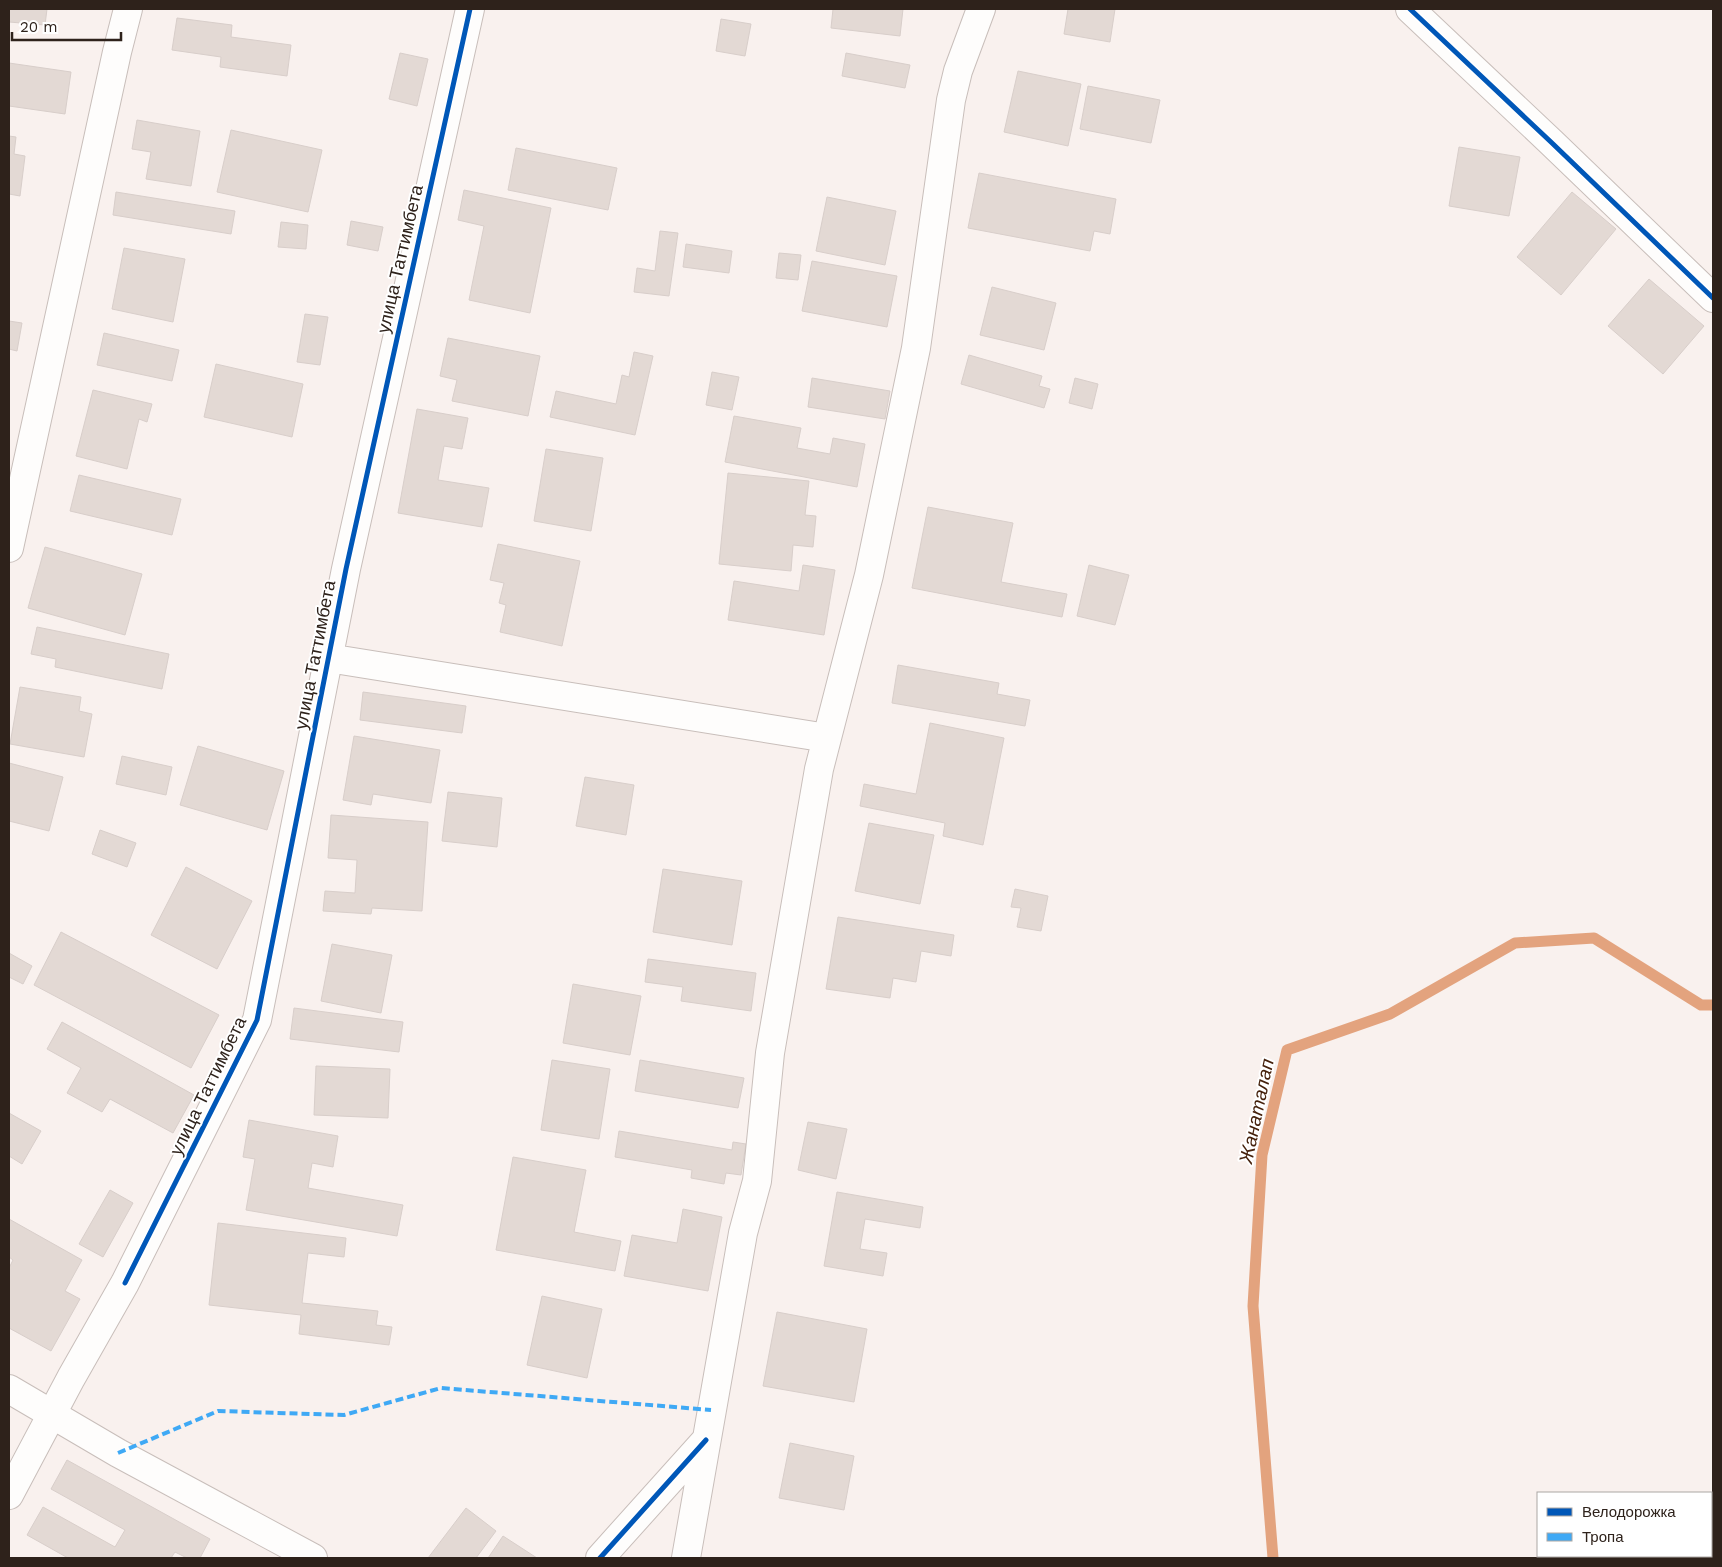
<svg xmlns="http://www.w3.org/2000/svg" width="1722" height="1567" font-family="'Work Sans',sans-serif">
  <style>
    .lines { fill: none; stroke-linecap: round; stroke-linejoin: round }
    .stream { stroke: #e3a37e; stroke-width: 11 }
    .building { fill: #e3d9d4; stroke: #d8ceca }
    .minor-casing { stroke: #c8beba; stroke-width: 30 }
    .minor { stroke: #fefdfc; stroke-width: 28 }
    .quiet { stroke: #3fa9f5; stroke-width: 4; stroke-dasharray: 8 4; stroke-linecap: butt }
    .cycleway-casing { stroke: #fff; stroke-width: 8 }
    .cycleway { stroke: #0057b8; stroke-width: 5 }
    .labels { text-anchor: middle; stroke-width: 4; stroke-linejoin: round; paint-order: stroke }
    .street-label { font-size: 18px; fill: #2e221b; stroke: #fff }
    .water-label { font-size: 19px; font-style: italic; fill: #45210c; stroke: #fff }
  </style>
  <rect width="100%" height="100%" fill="#f9f1ee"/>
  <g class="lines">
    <path class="stream" d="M1273,1558l-20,-252 9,-151 25,-105 103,-36 125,-71 79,-5 107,67h12"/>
  </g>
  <path class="building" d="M9,9h38l-2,16 -36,-3z
    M833,9h70l-3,27 -69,-8z
    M1068,9h47l-5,33 -46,-8z
    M177,18l55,7 -1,12 60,8 -4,31 -67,-9 1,-10 -49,-7z
    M721,19l30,5 -6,32 -29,-5z
    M400,53l28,6 -11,47 -28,-7z
    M846,53l64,12 -5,23 -63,-12z
    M9,63l62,9 -6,42 -56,-8z
    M1018,71l63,13 -13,62 -64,-14z
    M1088,86l72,14 -9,43 -71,-14z
    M137,120l63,11 -9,55 -45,-7 5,-27 -19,-3z
    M231,130l91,20 -14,62 -91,-20z
    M9,136l7,1 -2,17 11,2 -5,40 -11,-2z
    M1459,147l61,10 -11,59 -60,-10z
    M516,148l101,20 -9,42 -100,-20z
    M979,173l137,26 -6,35 -16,-3 -4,20 -122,-23z
    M464,190l87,18 -21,105 -61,-13 15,-74 -26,-6z
    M116,192l119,19 -4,23 -118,-19z
    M1572,192l44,37 -55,66 -44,-38z
    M827,197l69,14 -11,54 -69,-14z
    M351,221l32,6 -5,24 -31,-6z
    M281,222l27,3 -2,24 -28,-2z
    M660,231l18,2 -9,63 -35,-4 3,-24 18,3z
    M686,244l46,7 -3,22 -46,-6z
    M124,248l61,11 -12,63 -61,-13z
    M779,253l22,2 -3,25 -22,-2z
    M812,261l85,15 -10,51 -85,-16z
    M1649,279l55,47 -41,48 -55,-48z
    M992,287l64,16 -12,47 -64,-15z
    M305,314l23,3 -8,48 -23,-3z
    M9,321l13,2 -5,28 -8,-2z
    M104,333l75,17 -7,31 -75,-16z
    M448,338l92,18 -12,60 -76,-15 5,-21 -17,-4z
    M634,352l19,4 -18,79 -85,-18 6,-26 60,13 6,-29 7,2z
    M969,355l73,21 -3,10 11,3 -6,19 -83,-24z
    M216,364l87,20 -11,53 -88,-20z
    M712,372l27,5 -7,33 -26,-5z
    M812,378l78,13 -5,28 -77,-12z
    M1075,378l23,6 -6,25 -23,-6z
    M93,390l59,14 -5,18 -8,-3 -12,50 -51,-13z
    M417,409l51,9 -6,31 -18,-3 -6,34 51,8 -7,39 -84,-14z
    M734,416l67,12 -4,20 33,6 3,-16 32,6 -8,43 -132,-25z
    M546,449l57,9 -12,73 -57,-10z
    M728,473l81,8 -4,34 11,1 -3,31 -20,-2 -2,26 -72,-7z
    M79,475l102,24 -9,36 -102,-24z
    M928,507l85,16 -12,59 66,12 -5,23 -150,-29z
    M498,544l82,17 -18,85 -62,-14 6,-27 -7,-2 5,-20 -14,-3z
    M45,547l97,27 -17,61 -97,-27z
    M803,565l32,5 -11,65 -96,-15 6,-39 65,10z
    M1089,565l40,10 -14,50 -38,-9z
    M37,627l132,27 -7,35 -107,-22 1,-8 -25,-5z
    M898,665l101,18 -2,11 33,6 -5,26 -133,-23z
    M20,687l61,10 -2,14 13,3 -8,43 -74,-13z
    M363,692l103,14 -4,27 -102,-13z
    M930,723l74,15 -21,107 -40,-9 2,-13 -85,-17 4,-22 52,10z
    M354,736l86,14 -9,53 -58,-9 -2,11 -28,-5z
    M198,746l86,25 -17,59 -87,-25z
    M122,756l50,11 -6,28 -50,-11z
    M9,763l54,14 -14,54 -40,-10z
    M585,777l49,8 -8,50 -50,-9z
    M448,792l54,6 -5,49 -55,-6z
    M331,815l97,7 -6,89 -50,-3 -1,6 -48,-3 2,-20 30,2 2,-33 -29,-2z
    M869,823l65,12 -14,69 -65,-13z
    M100,830l36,13 -9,24 -35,-13z
    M186,867l66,34 -35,68 -66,-34z
    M663,869l79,12 -10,64 -79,-13z
    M1015,889l33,7 -7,35 -24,-4 4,-19 -10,-1z
    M838,917l116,18 -3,21 -30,-5 -5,31 -23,-4 -3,20 -64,-9z
    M61,932l158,83 -28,53 -157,-83z
    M332,944l60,11 -11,58 -60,-12z
    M9,953l23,13 -9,18 -14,-7z
    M648,959l108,14 -5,38 -70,-10 2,-14 -38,-5z
    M573,984l68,12 -11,59 -67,-12z
    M294,1008l109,14 -4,30 -109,-13z
    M62,1022l132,73 -21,38 -63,-34 -8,13 -35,-19 14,-25 -34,-19z
    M552,1060l58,9 -11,70 -58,-9z
    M640,1060l104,18 -6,30 -103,-17z
    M316,1066l74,3 -2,49 -74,-3z
    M9,1113l32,18 -19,33 -13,-8z
    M249,1120l89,16 -5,31 -21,-4 -4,25 95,17 -6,31 -151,-26 9,-51 -12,-2z
    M808,1122l39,7 -11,50 -38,-9z
    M619,1131l113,19 1,-8 13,2 -5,31 -15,-2 -2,11 -33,-6 1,-8 -77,-13z
    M513,1157l73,13 -12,62 47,9 -6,30 -119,-21z
    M110,1190l23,13 -30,54 -24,-13z
    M837,1192l86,15 -3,21 -55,-9 -5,30 27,4 -4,23 -59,-10z
    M683,1209l39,8 -14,74 -84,-15 8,-41 45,8z
    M9,1219l73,41 -17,31 15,8 -29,52 -42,-23v-60l4,-8 -4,-3z
    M218,1223l128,15 -2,19 -36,-4 -6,50 76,8 -2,14 16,2 -3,18 -90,-11 2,-19 -92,-10z
    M542,1296l60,13 -15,69 -60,-13z
    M777,1312l90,17 -13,73 -91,-16z
    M790,1443l64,13 -10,54 -65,-12z
    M67,1460l143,79 -10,19h-13l-12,-6 -4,6h-103l-41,-23 16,-28 72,40 10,-17 -74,-41z
    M466,1508l30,23 -20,27h-48z
    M503,1536l34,22h-49z"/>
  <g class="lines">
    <defs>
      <path id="minor" d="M1410,9l142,134 161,155
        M9,548l108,-496 11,-43
        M328,658l499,80
        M9,1389l109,64 195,105
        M9,1495l62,-117 54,-95 132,-263 89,-451 124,-560
        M600,1558l106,-118
        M686,1558l57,-325 14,-52 13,-128 49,-284 50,-194 47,-227 35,-248 7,-29 23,-62"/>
    </defs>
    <use href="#minor" class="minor-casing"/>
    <use href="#minor" class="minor"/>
    <path class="quiet" d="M118,1453l100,-42 126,4 97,-27 270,22"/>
    <defs>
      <path id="cycleway" d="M1410,9l142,134 161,155
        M125,1283l132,-263 89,-451 124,-560
        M600,1558l106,-118"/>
    </defs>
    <use href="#cycleway" class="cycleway-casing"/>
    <use href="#cycleway" class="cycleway"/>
  </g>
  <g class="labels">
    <g class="street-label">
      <text transform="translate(400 259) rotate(-77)" y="6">улица Таттимбета</text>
      <text transform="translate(315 655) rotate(-79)" y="6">улица Таттимбета</text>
      <text transform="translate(208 1086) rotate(-64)" y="6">улица Таттимбета</text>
    </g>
    <g class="water-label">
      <text transform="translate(1256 1111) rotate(-78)" y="7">Жанаталап</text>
    </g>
  </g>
  <rect width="1722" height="1567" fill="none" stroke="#2e221b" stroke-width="20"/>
  <rect x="1537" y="1492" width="175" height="65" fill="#ffffff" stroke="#aba7a4"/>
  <rect x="1547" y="1508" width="25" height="8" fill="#0057b8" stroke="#aba7a4"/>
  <text x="1582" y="1517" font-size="15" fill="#2e221b">Велодорожка</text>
  <rect x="1547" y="1533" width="25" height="8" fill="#3fa9f5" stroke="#aba7a4"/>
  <text x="1582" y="1542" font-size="15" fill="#2e221b">Тропа</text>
  <path d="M12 32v8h109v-8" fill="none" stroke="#2e221b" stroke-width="2.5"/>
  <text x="20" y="32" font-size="15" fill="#2e221b" stroke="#ffffff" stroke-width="4" paint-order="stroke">20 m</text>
</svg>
